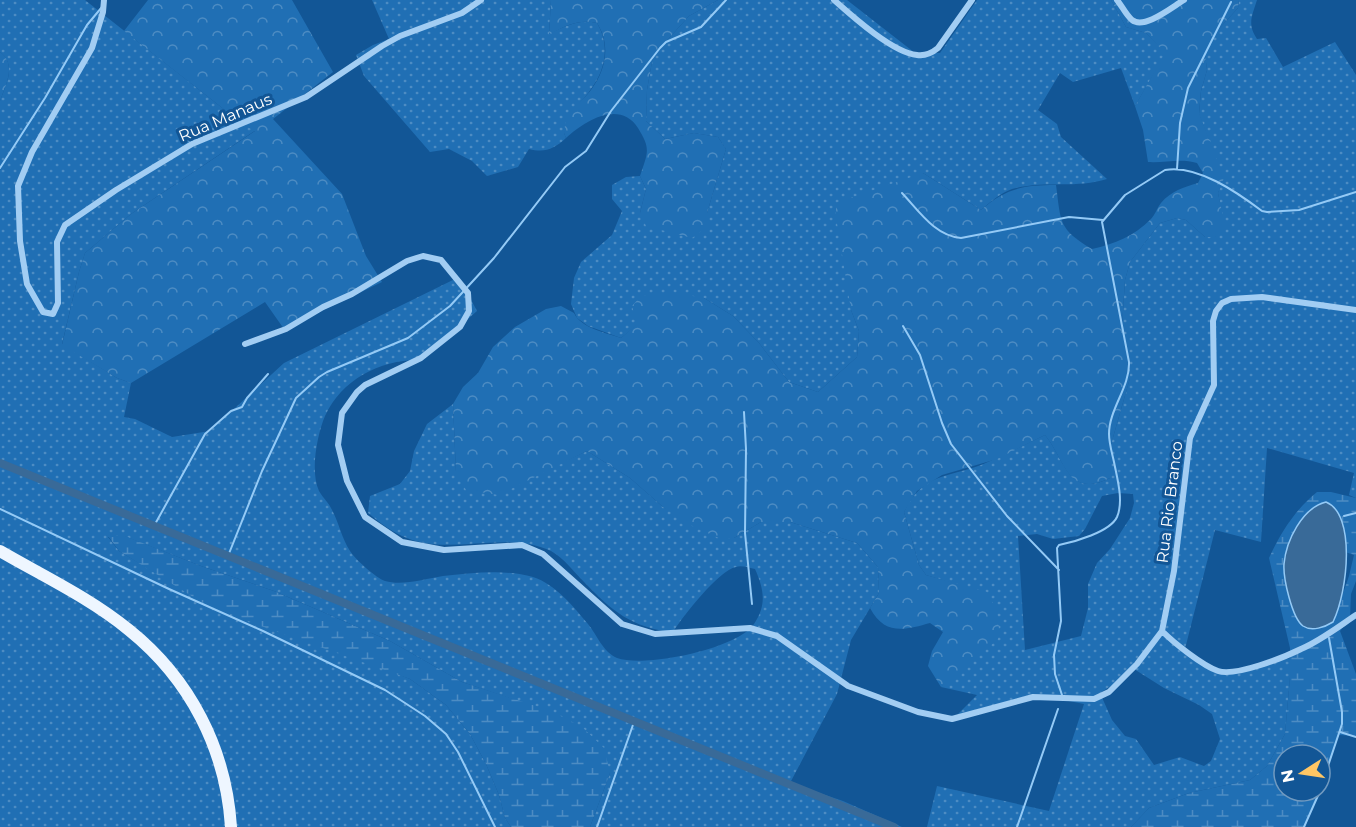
<svg xmlns="http://www.w3.org/2000/svg" width="1356" height="827" font-family="Montserrat,sans-serif">
  <style>
    .grass { fill: url(#grass-dots); fill-rule: evenodd }
    .forest { fill: url(#forest-crowns) }
    .wetland { fill: url(#wetland-marsh); fill-rule: evenodd }
    .water { fill: #396a98; stroke: #94caf6; stroke-width: 1.5 }
    .lines { fill: none; stroke-linecap: round; stroke-linejoin: round }
    .stream { stroke: #94caf6; stroke-width: 2 }
    .canal { stroke: #396a98; stroke-width: 8 }
    .street { stroke: #a2cdf3; stroke-width: 6 }
    .primary { stroke: #eef6ff; stroke-width: 12 }
    .labels { text-anchor: middle; stroke-width: 6; stroke-linejoin: round; paint-order: stroke }
    .street-label { font-size: 16px; fill: #fff; stroke: #125696 }
  </style>
  <defs>
    <pattern id="grass-dots" width="8" height="8" patternUnits="userSpaceOnUse" patternTransform="scale(1.5)"><rect width="8" height="8" fill="#206fb4"/><path d="M2 2h.1M6 6h.1" fill="none" stroke="#4d8cc3" stroke-width="1.8" stroke-linecap="round"/></pattern>
    <pattern id="forest-crowns" width="20" height="18" patternUnits="userSpaceOnUse" patternTransform="scale(1.5)"><rect width="20" height="18" fill="#206fb4"/><path d="M2 6a3 3 0 1 1 6 0M12 15a3 3 0 1 1 6 0" fill="none" stroke="#4d8cc3"/></pattern>
    <pattern id="wetland-marsh" width="20" height="14" patternUnits="userSpaceOnUse" patternTransform="scale(1.5)"><rect width="20" height="14" fill="#206fb4"/><path d="M1 5h8M5 5V1M11 12h8M15 12V8" fill="none" stroke="#4d8cc3"/></pattern>
  </defs>
  <rect width="100%" height="100%" fill="#125696"/>
  <path class="grass" d="M0,0h85l159,125 12,5 -125,84 -46,39 -6,19 -17,72 55,34 14,5 -7,34 11,2 37,18 38,-6 74,-68 175,-86 18,34 -56,49c-40,-1 -79,19 -96,56 -8,19 -15,56 -6,75 4,7 10,12 13,19 7,13 10,29 18,41 5,8 26,27 35,30 17,5 40,-2 58,-5 28,-3 63,-7 90,1 22,7 41,30 55,47 9,11 15,28 29,34 28,10 120,-9 137,-34 13,-19 10,-35 1,-55 -5,-1 -14,-4 -19,-2 -17,3 -53,49 -63,65 -41,-4 -61,-21 -89,-50 -10,-10 -20,-24 -33,-31 -48,-22 -103,7 -149,-15 -13,-6 -24,-15 -34,-23l2,-17 30,-12 10,-13 4,-20 13,-27 26,-20 3,68 90,-2 41,-19 43,27 33,29 71,31 27,-16h29l67,21 21,24 1,26 -28,47 -14,54 -47,89 53,18 59,26h-312l20,-54 -89,-71 -59,-20 -72,-41 -116,-50 -73,-25 -77,-30 -16,1 11,14 55,33 236,95 36,26 24,29 16,30 13,31 6,23 6,9h-511v-726c6,-17 17,-36 0,-49z
    M372,0h179l-2,34c17,-8 29,-15 48,-11 13,22 9,46 -6,66 -3,5 -8,10 -12,15 -5,9 -10,20 -15,29l2,5c-12,11 -21,15 -37,11l-11,18 -31,9 -15,-15 -23,-12 -19,3 -66,-76 -8,-21 17,-10 16,-6z
    M718,0h129l68,53h25l37,-53h134l15,27 20,6 20,20 -31,53 -14,-38 -48,14 -13,-9 -22,37 19,14 4,13 46,42c-31,10 -64,1 -95,10 -11,4 -22,13 -31,21l-58,-37 -72,137 8,21 -2,26 -39,35 -29,-10 -30,-39 -26,-27 -29,-18 -66,26 -17,14 -33,-12 -11,-8 -6,-14 3,-26 7,-16 31,-27 10,-24 -10,-12v-14l14,-8 14,-1 6,13 -6,24 67,14v-14l19,-64 -8,-12 -24,-4 -29,6 -19,-18 1,-31 6,-34 36,-40z
    M1239,0h18c-5,16 -10,24 0,39l9,-1 17,29 52,-25 21,33v423l-7,-3 5,-22 -87,-25 -6,94 -46,-12 -30,119 36,24 30,-4 39,-11v19l-5,57 -18,32 -17,14 -61,13 -40,15 -18,19h-204l10,-41 112,25 35,-107 -50,-10 -78,22 21,-21 -36,-8 8,-9 13,-92 -36,-11 -7,-10 -15,-53c19,-39 42,-34 77,-47 21,-9 43,-20 64,-30 21,26 23,64 65,43v-30l20,-70v-14l-8,-37 3,-47 5,-18 30,-39 17,-5 9,2 19,17h10l5,-33 -2,-11 5,-15 -24,-64 2,-23 6,-21 -2,-16 11,-22 22,-24zM1118,493l15,1 1,9 -4,15 -20,31 -13,14 -9,21v24l-7,28 -56,14 -7,-114 19,-2 16,5 26,-3 6,-7 17,-33zM1134,669l30,19 35,17 13,9 8,25 -9,22 -7,5 -24,-9 -26,8 -18,-26 -11,-3 -13,-16 -12,-27 30,-19z"/>
  <path class="forest" d="M148,0h144l41,72 -60,47 69,75 24,62 16,26 -98,47 -19,-27 -134,81 -14,-5 -55,-33 17,-73 6,-19 46,-39 124,-83 -11,-6 -120,-94z
    M551,0h167l-29,16 -36,40 -6,34 -1,31 19,18 29,-6 24,4 8,12 -19,64v14l-15,11 -46,-12 -6,-13 6,-24 -6,-13c8,-24 11,-27 -2,-48 -18,-29 -54,-7 -72,10l-2,-5c1,-6 1,-13 5,-18 6,-9 15,-16 22,-25 15,-20 20,-45 6,-67 -19,-4 -32,3 -48,12z
    M1111,0h128l-1,8 -22,24 -11,21 2,17 -6,21 -2,22 25,65 -6,15 7,33 -10,11h-10l-19,-17 -9,-2 -17,5 -30,39 -5,18 -3,47 8,37v14l-20,70v30c-43,21 -44,-17 -65,-43l-48,24 -55,16 -25,16 -13,21 15,53 7,10 61,17c9,16 14,27 11,47l-57,48 -13,-21 4,-15 11,-19 -13,-9c-25,7 -45,13 -60,-15l9,-15 -1,-26 -21,-24 -67,-21h-29l-27,16 -13,1 -27,-12 -31,-20 -33,-29 -43,-27 -88,44 -33,-5 -10,-18 -3,-68 10,-17 15,-14 15,-26 22,-20 31,-18 15,-3 13,7c7,15 32,20 47,25l16,-14 -5,-18 9,-10 30,-4 33,6 29,18 26,27 30,39 29,10 39,-35 2,-26 -8,-21 -15,-93v-14l87,-30 58,37c25,-22 43,-25 75,-25 5,37 2,44 36,64 23,-5 42,-13 59,-30 4,-4 6,-11 10,-16 10,-12 23,-16 37,-20l5,-10 -6,-10c-16,-5 -32,0 -49,-1l-5,-32 -8,-24 30,-53 -19,-20 -20,-6z
    M0,52c17,12 6,33 0,49z"/>
  <path class="wetland" d="M1317,492h14l25,6v83l-5,13 -1,24 -10,13 16,43v62l-17,-1 -19,52v-32h-36v36h35l-14,36h-174l18,-19 40,-15 61,-13 17,-14 18,-32 5,-57v-29l-21,-90c12,-26 26,-48 48,-66zM1294,534l60,21 -5,21 -16,46 -30,4c-12,-16 -21,-44 -19,-65 1,-9 6,-19 10,-27z
    M108,536h17l76,30 73,25 116,50 72,41 89,29 31,16 22,21 6,25 -20,54h-79l-6,-9 -6,-23 -13,-31 -16,-30 -24,-29 -36,-26 -149,-53 -58,-23 -84,-52z"/>
  <path class="water" d="M1326,502c30,12 22,89 7,120 -8,5 -21,10 -30,4 -11,-8 -20,-48 -19,-62 2,-23 18,-56 42,-62z"/>
  <g class="lines">
    <path class="stream" d="M0,168l45,-70 42,-73 15,-18
      M1177,169l3,-46 8,-35 43,-86
      M902,193c17,18 33,43 59,45l108,-21 34,3
      M903,326l17,29 22,68 9,21 56,72 52,54
      M744,412l2,37 -1,84 7,71
      M0,509l169,80 94,42 122,59 40,26 21,18 12,18 37,75
      M1344,516l12,-3
      M154,526l51,-92 26,-23 11,-4 5,-9 21,-24
      M228,556l34,-85 34,-73 23,-21 8,-5 81,-34 42,-32 44,-48 71,-91 21,-16 25,-40 49,-63 6,-6 35,-15 25,-27
      M1062,695l-7,-21 -1,-19 7,-34 -4,-73 2,-3c15,-3 51,-13 58,-28 7,-16 0,-39 -3,-55 -2,-9 -5,-19 -5,-28 0,-25 21,-47 20,-72l-27,-140 23,-27 40,-25c32,-6 73,23 97,41l5,1 32,-2 57,-18
      M1340,732l16,5
      M1320,790l22,-66v-12l-13,-74
      M597,827l37,-105
      M1017,827l41,-118
      M1304,827l16,-36"/>
    <path class="canal" d="M0,463l894,364"/>
    <path class="street" d="M104,0l-1,12 -11,36 -60,104 -14,34 2,55 7,43 16,28 10,2 5,-11 -1,-61 8,-17 51,-35 76,-46 114,-47 76,-51 18,-10 62,-23 19,-13
      M834,0c18,16 59,53 83,55 8,1 15,-2 21,-7l34,-48
      M1117,0c5,6 9,15 15,20 12,10 40,-13 52,-20
      M245,344l41,-15 37,-22 29,-13 55,-33 16,-5 18,4 27,33 1,18 -9,16 -39,31 -56,27 -8,7 -15,21 -4,32 9,36 18,36 37,25 42,8 78,-5 21,9 79,70 33,10 95,-6 27,8 71,50 70,26 34,7 81,-22 61,2 15,-7 28,-28 25,-33 12,-60 16,-133 24,-53 -1,-64 3,-10 6,-8 9,-4 31,-2 94,13
      M1162,631c12,12 41,35 56,40 17,6 67,-14 83,-22 19,-8 37,-22 55,-34"/>
    <path class="primary" d="M0,551c43,25 90,47 129,79 61,49 97,119 102,197"/>
  </g>
  <g class="labels">
    <g class="street-label">
      <text transform="translate(225 117) rotate(-23)" y="6">Rua Manaus</text>
      <text transform="translate(1169 502) rotate(-83)" y="6">Rua Rio Branco</text>
    </g>
  </g>
  <g transform="translate(1302 773) rotate(258)"><circle r="28" fill="#125696" stroke="#719ac0" stroke-width="1.5"/>
  <path d="M0-4.5L10 22L0 15L-10 22Z" fill="#ffc664"/>
  <text y="-9" font-size="16" font-weight="bold" text-anchor="middle" fill="#ffffff">N</text>
  </g>
</svg>
